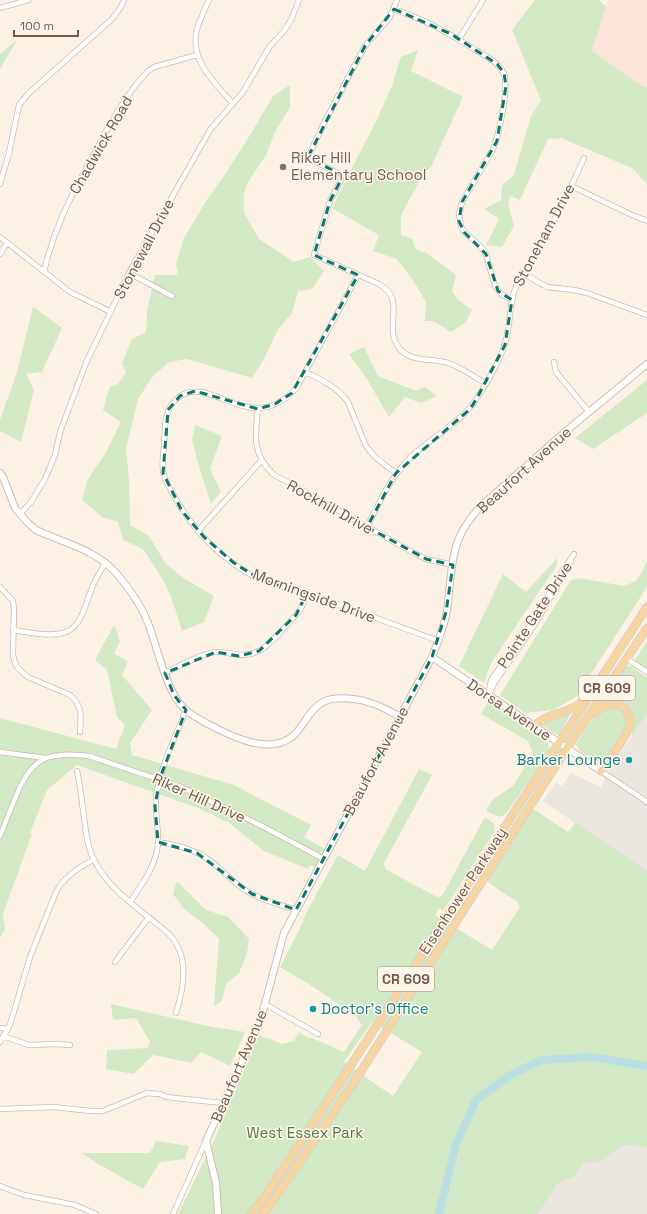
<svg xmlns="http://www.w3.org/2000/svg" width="647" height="1214" font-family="'Space Grotesk',sans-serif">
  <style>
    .commercial { fill: #fbe3da }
    .industrial { fill: #ebe5df }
    .green { fill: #d3e8c5; fill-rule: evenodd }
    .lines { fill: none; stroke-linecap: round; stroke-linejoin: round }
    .river { stroke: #bbdee3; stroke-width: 8 }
    .street-casing { stroke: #ccbaac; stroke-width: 6 }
    .secondary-casing { stroke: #d1bcad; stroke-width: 8 }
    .primary-casing { stroke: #d8d1cd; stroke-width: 9 }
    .street { stroke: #fff; stroke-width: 4.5 }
    .secondary { stroke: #fff; stroke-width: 6 }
    .primary { stroke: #f6d5a1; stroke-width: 7 }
    .marked { fill: none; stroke: #0f766e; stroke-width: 3; stroke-dasharray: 8 5; stroke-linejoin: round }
    .education-dot { fill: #8d6e63; stroke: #fef6eb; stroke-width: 1.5 }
    .culture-dot { fill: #0f9aa8; stroke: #fef6eb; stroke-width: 1.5 }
    .labels { text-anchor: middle; stroke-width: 3; stroke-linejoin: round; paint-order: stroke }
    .shield { fill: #fef6eb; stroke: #9c887c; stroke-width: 1 }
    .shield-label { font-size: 14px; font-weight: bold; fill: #72594c }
    .street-label { font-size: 15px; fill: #72594c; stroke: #fef6eb }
    .education-label { font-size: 15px; fill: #785e54; stroke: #fef6eb; text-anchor: start }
    .culture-label { font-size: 15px; fill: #0d838f; stroke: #fef6eb; text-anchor: end }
    .park-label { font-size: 15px; fill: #547844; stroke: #fef6eb }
  </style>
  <rect width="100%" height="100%" fill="#fbf2e5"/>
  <path class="commercial" d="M608,0h39v86l-8,-2 -47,-33z"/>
  <path class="industrial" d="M647,714v157l-104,-70 13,-19 6,4 9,-13 30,14 12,-23z
    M624,1145l23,2v67h-109l20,-31 18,-7 7,-13 18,-1z"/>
  <path class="green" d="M535,0h64l7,6 -14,45 47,33 8,3v97l-15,-16 -71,-30 -13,1 -28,61 -9,-4 -3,7 6,23 -12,21 -16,-2 13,-26 -15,-10 17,-9 1,-14 12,-12 17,-58 10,-16 -29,-70z
    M17,40l-17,29v-15z
    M418,50l-7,21 52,26 -32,70 -7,6 -23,42v20l11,4 4,10 12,5 28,21 -4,16 6,9 14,10 -7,13 -14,9 -18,-11h-8l1,-19 -12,-20 -17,-23 -24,-8 6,-16 -47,-27 45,-89 15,-33 9,-29z
    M290,85v22l-15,25 -9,23 -18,27 -4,11v20l15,26 35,23 16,-5 14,14 -12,18 -14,2 -6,22 -14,16 -14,30 -12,19 -65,-19 -18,3 -16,14 -15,23 -12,50 3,31 1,45 19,11 17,28 19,15 29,17 -10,26 -22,9 -8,-26 -9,-22 -22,-34 -20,-9 -5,-18 -16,-5 -20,-17 5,-19 9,-14 8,-11 17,-34 -18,-12 7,-24 7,-1 9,-12 -4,-10 10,-24 14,-7 1,-21 8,-36h23l-2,-11 8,-26 24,-40 14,-19 30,-47 21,-36z
    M33,307l29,21 -20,44 -16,2 8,16 -13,52 -21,-11v-11l17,-48z
    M364,347l14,29 38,15 9,-4 12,9 -16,7 -16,-6 -16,20 -22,-38 -18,-25z
    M647,380v33l-54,36 -18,-11z
    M195,425l27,11 -12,33 11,23 -10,12 -13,-41 -6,-24z
    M557,558v7l-66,98 -7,20 -25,-17 44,-92 23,18z
    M647,560v27l-71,110 -23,13 -28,3 -25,-18 71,-115 8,-2 45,8 12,-5 7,-11z
    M114,625l6,16 -6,13 14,7 -6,14 30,35 -22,33 2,12 102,30 77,40 -7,12 23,13 -10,18 -7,-3 -2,4 -44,-18 -35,-28 -26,-13 -126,-45 -30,25 -17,43 2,1 -29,80 2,16 -5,8v-220l116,31 9,-24 -8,-8 -10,-47 -12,-10z
    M647,641v32l-14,-10z
    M631,666l16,12v36l-15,22c3,-23 -1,-37 -27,-34l20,-35z
    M488,702l60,41 2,7 -44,64 -7,3 -13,-6 6,-11 21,-14 20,-33 -5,-12 -47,-27z
    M615,707l8,3 4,10 -3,14 -19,28 -7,1 -18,-12 -4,-7c12,-18 16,-32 39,-37z
    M572,711l-13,25 -16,-10 4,-6z
    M419,769l13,6 -48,88 1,6 52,28 5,-1 43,-79 9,7 1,7 -52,80 -4,-3 -4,7 57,35 28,-43 -3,-6 -9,-5 -23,-16 48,-71 35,23 8,-10 71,49v276l-23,-2 -23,17 -18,1 -7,13 -18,7 -20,31h-360l35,-71 46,-108 5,3 1,-1 17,7 12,-3 5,-9 9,6h4l32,14 18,-27 -6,-9 -44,-30 -32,-19 24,-47 -1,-1 35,-64 27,16zM372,1022l50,30 -29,44 -49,-34z
    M177,881l29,29 22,7 21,22 -2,14 -8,20 -13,11 -4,17 -8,5 5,-67 -15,-15 -20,-15 -11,-15z
    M111,1004l101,23 33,5 -15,34 -29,-14 -10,11 -38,-8 -19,19 -28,-5 1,-19 41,-2 2,-6 -14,-24 -23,2z
    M156,1141l33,5 -4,13 -25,3 -17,27 -45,-25 -16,-11h68z"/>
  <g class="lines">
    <path class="river" d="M439,1214l17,-70 20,-44 33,-24 32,-16 50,-3 56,9"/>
    <defs>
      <path id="street" d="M209,0c-4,9 -9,19 -12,29 -8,31 17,53 36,75
        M397,0l-7,17 -25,29 -41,77 -14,30 1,6 28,15 2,6 -11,21 -16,54 65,29c29,17 3,42 20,64 13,16 34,9 52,16 12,5 23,12 34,19
        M0,8l28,-8
        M394,9c13,5 27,10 40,17 15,7 28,16 42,24 10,7 23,12 28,24 5,15 -5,60 -11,75l-31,53 -3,11 2,14 3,5 14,12 8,10 9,32 6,8 11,6
        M459,39l24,-39
        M0,184l9,-31 10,-48 10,-12 83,-74 9,-12 3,-7
        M571,186l61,29 15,6
        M0,237l70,55 41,20
        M0,254l7,-11
        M44,272c10,-46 29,-79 51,-120 15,-28 30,-57 53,-81l6,-4 43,-12
        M129,273l43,23
        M524,274l23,13 27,3 13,3 60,22
        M358,275l-61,112c-7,9 -16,15 -26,19 -34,11 -67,-28 -92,-9 -16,11 -14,33 -15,50 -1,8 -2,16 -1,24 1,9 7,17 11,25 18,32 44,60 77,79 22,12 48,15 71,24 39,13 78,28 117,42
        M554,362l2,10 33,40
        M305,372c17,8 32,15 43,30l18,44c8,12 19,19 30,27
        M258,409c-3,26 -6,45 15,65l141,79 12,6 27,6
        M20,514l11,-12 14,-23 10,-24 5,-23 26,-69 43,-90 81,-143 33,-38 27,-46 14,-15 7,-11 8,-20
        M367,527c13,-26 25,-53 47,-73 21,-19 49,-33 63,-56 12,-19 26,-41 30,-63 4,-15 2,-34 9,-48 6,-13 15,-24 22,-36 16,-30 32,-61 46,-93
        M198,531l64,-71
        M0,587l13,14 1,8 -1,46 2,8 3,5 10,9 42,18c13,12 11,20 10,37
        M13,630c16,2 34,7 50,3 19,-5 22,-29 29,-45 3,-9 9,-17 13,-25
        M627,659l20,13
        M165,673c12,-6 39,-21 51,-21 16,0 26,7 43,-1 12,-6 27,-26 37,-36l5,-6 6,-16
        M489,694l6,-12 40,-58 36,-63
        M488,695l3,-15 41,-58 33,-55 9,-13
        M0,752l45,6
        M77,771c5,22 6,45 10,67 7,44 51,69 82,96 21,22 15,53 7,79
        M601,771l46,31
        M0,836c5,-13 11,-27 16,-40 16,-39 32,-45 73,-40l92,31 81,39 62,33
        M158,842c20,3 40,8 55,21 13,10 24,24 39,31 13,7 29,11 44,16
        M130,902c12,-18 27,-37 28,-60 1,-17 -5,-34 -1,-51 5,-28 19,-55 29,-81
        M115,962l34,-45
        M265,1004l53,30
        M0,1028l8,1
        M3,1036l26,9 29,-1 12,1
        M0,1042l10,-17 20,-68 26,-65c9,-16 22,-24 37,-32
        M0,1109l53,-2 38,4h12l44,-18 13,1 6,3 57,6
        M0,1186l24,9 51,10 21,9
        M173,1214l33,-73"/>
      <path id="secondary" d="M0,473l3,4 12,31 13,15 8,7c28,13 61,20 81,44 12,14 24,31 31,49 9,23 17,62 32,81 7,9 17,14 26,19 24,13 67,35 90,10 9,-10 15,-25 27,-31 13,-7 38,-3 51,2 9,3 18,9 27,13
        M432,657l169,114
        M218,1214l-2,-31 -10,-42 54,-119 24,-89 148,-276c6,-15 12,-30 15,-46 3,-21 3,-44 9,-64 4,-16 14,-29 25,-41l85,-75 81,-67"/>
      <path id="primary" d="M592,714c8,-6 16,-11 26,-9 4,1 7,2 9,7 2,3 3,7 3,12 -1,10 -22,37 -29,47
        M534,726c15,-14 36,-12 50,-26
        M251,1214l11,-13 80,-122 305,-472
        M263,1214l7,-9 81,-118 216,-339 80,-120"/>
    </defs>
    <use href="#street" class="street-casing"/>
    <use href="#secondary" class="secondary-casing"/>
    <use href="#primary" class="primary-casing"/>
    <use href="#street" class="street"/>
    <use href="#secondary" class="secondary"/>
    <use href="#primary" class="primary"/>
  </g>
  <path class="marked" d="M394,9l57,25 46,30 7,9 2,13 -9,55 -35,61 -3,19 5,11 22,22 12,37 14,9 -7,45 -28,53 -7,11 -74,64 -29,54 59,32 27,6 -7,47 -14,45 -136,253 -44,-16 -55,-41 -39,-11 -3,-36 5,-28 26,-68 -12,-15 -9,-22 51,-21 23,4 20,-5 37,-36 11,-22 -44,-12 -29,-18 -30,-26 -22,-26 -19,-38 5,-63 12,-14 15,-5 63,18 17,-5 17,-11 66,-118 -44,-20 16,-54 11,-21 -1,-6 -29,-15 -1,-6 55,-107z"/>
  <circle class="education-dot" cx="283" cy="167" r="4"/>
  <g class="culture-dot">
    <circle cx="629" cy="760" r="4"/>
    <circle cx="313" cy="1009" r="4"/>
  </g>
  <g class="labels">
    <g class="shield">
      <rect x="579" y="676" width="56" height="24" rx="3"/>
      <rect x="378" y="967" width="56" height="24" rx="3"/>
    </g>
    <g class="shield-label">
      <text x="607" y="693">CR 609</text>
      <text x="406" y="984">CR 609</text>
    </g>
    <g class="street-label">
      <text transform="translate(101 145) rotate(-60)" y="5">Chadwick Road</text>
      <text transform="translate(544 235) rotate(-62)" y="5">Stoneham Drive</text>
      <text transform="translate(144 249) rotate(-62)" y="5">Stonewall Drive</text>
      <text transform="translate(524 470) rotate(-42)" y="5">Beaufort Avenue</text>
      <text transform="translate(330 507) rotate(29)" y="5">Rockhill Drive</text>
      <text transform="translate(314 596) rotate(20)" y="5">Morningside Drive</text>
      <text transform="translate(535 615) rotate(-57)" y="5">Pointe Gate Drive</text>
      <text transform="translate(509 710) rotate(34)" y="5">Dorsa Avenue</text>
      <text transform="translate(376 761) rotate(-62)" y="5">Beaufort Avenue</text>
      <text transform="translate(199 798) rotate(24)" y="5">Riker Hill Drive</text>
      <text transform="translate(463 891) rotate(-57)" y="5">Eisenhower Parkway</text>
      <text transform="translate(239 1066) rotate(-67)" y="5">Beaufort Avenue</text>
    </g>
    <g class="education-label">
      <text x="291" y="163">Riker Hill<tspan x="291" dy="17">Elementary School</tspan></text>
    </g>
    <g class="culture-label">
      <text x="621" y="765">Barker Lounge</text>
      <text x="321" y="1014" text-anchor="start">Doctor's Office</text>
    </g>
    <g class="park-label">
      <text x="305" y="1138">West Essex Park</text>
    </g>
  </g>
  <path d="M14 30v6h64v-6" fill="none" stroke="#72594c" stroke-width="2"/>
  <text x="20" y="30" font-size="12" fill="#72594c" stroke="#fef6eb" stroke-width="3" paint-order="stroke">100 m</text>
</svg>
